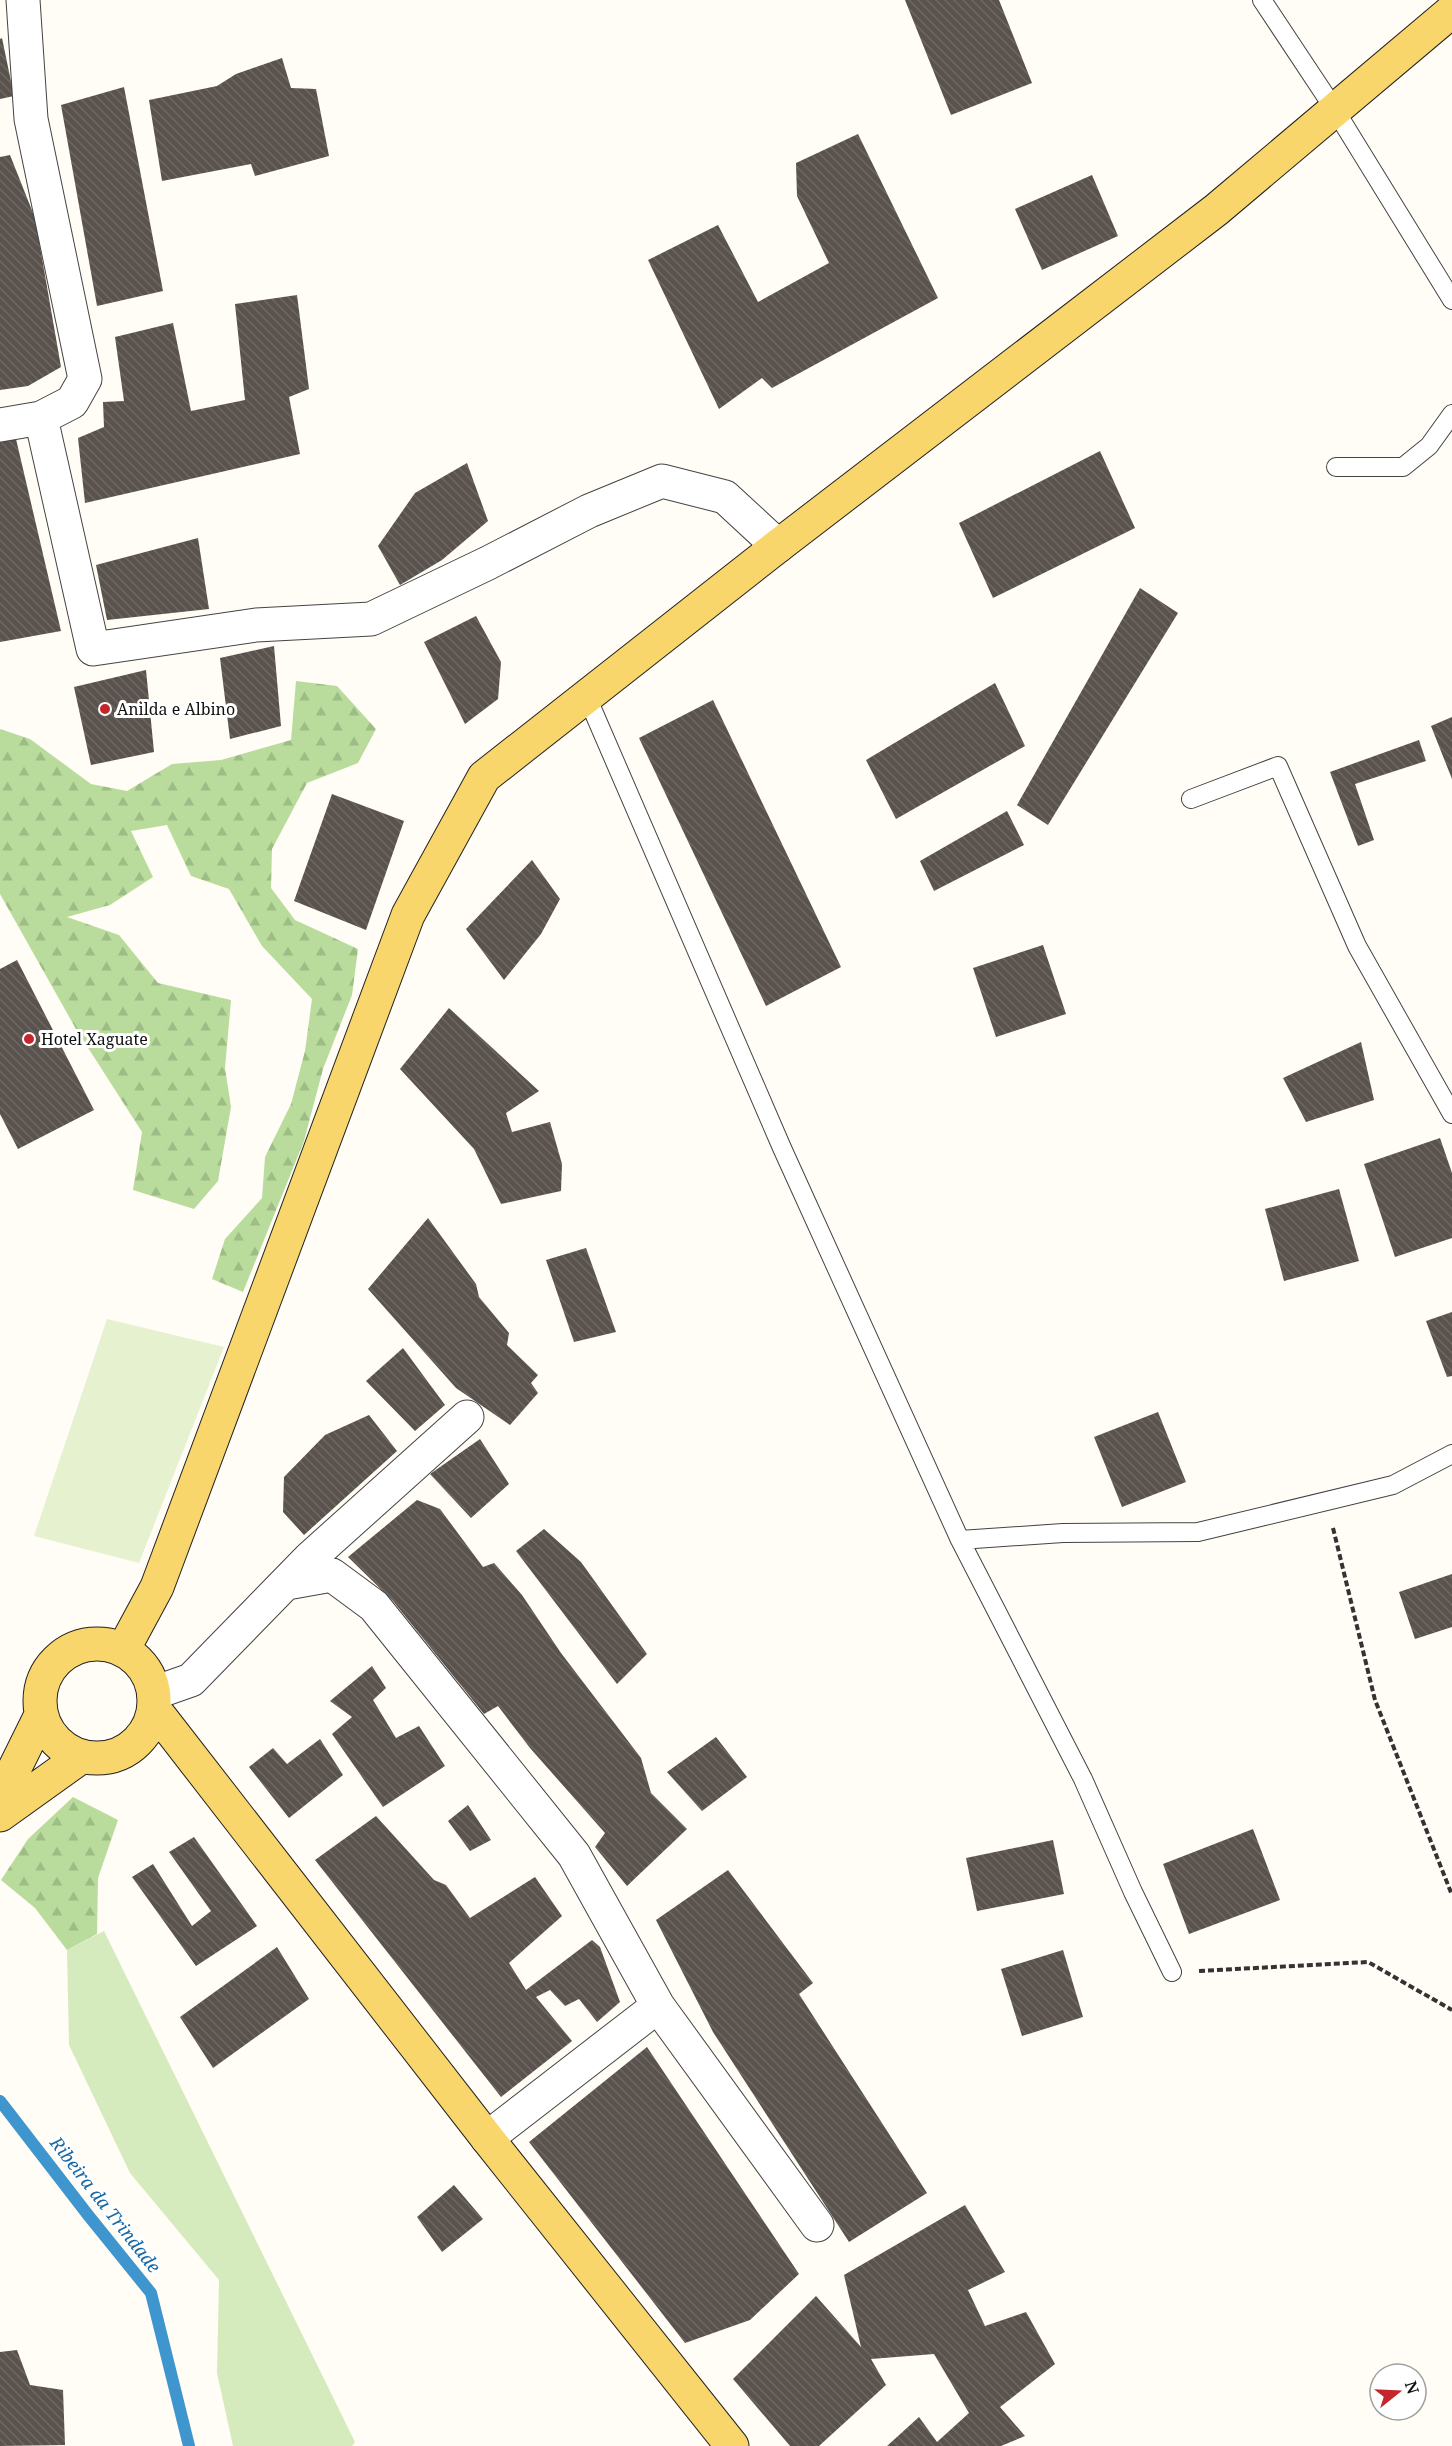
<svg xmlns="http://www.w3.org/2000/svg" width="1452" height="2446" font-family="'Noto Serif',serif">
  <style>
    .grass { fill: #d5ebbd }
    .forest { fill: url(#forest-firs) }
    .pitch { fill: #e6f2cf }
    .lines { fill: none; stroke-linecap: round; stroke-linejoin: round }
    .stream { stroke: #3f96cf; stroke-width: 12 }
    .building { fill: url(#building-back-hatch) }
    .lane-casing { stroke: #444; stroke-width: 20 }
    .street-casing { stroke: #444; stroke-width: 35 }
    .primary-casing { stroke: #222; stroke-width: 35 }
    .path { stroke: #333; stroke-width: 4; stroke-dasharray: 6 3; stroke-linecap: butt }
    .lane { stroke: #fff; stroke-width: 18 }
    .street { stroke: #fff; stroke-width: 33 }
    .primary { stroke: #f9d66b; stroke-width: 33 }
    .poi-dot { fill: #c4262e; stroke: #fff; stroke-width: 2 }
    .labels { text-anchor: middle; stroke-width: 6; stroke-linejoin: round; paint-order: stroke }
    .poi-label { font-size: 16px; fill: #111; stroke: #fff; text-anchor: start }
    .water-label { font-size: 18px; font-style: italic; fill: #1768a6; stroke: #fff }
  </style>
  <defs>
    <pattern id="forest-firs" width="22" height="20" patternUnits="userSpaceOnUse" patternTransform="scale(1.5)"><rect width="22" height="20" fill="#b9dc9c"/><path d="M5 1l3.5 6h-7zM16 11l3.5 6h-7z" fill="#9ebc85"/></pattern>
    <pattern id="building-back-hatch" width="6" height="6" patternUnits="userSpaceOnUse" patternTransform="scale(1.5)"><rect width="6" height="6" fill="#5a524d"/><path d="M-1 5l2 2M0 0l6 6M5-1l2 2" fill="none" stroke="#6d6662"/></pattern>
  </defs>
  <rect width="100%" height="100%" fill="#fffdf5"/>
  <path class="grass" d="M104,1931l251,511 -3,4h-119l-16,-73 2,-93 -89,-107 -61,-128 -2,-95z"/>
  <path class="forest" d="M296,681l41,5 39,43 -18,34 -51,20 -35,66 -1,39 24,32 63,29 -6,46 -29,74 -19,72 -61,151 -31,-13 13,-40 37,-41 3,-41 26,-53 14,-53 7,-52 -50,-53 -33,-57 -38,-13 -24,-51 -36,6 22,46 -43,28 -43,12 52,18 39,48 73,17 -6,68 6,39 -13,74 -24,28 -61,-19 9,-58 -66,-103 -76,-135v-165l30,10 61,45 36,7 45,-27 49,-4 70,-20z
    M73,1797l45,23 -20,58 -1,56 -30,16 -32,-42 -34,-28 27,-41z"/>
  <path class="pitch" d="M107,1319l117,28 -85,216 -105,-27z"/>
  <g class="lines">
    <path class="stream" d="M0,2101l88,114 63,78 38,153"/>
  </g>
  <path class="building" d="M905,0h94l33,83 -81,32z
    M2,38l12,58 -14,3v-60z
    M282,58l9,30 25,1 13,67 -74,20 -4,-12 -89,17 -13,-81 68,-14 19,-12z
    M124,87l39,204 -66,15 -36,-201z
    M858,134l80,164 -166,90 -10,-10 -43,31 -71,-149 70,-35 40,77 71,-39 -32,-67 -1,-33z
    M10,155l25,63 26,149 -33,19 -28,4v-233z
    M1092,175l26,61 -76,34 -27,-61z
    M297,295l12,94 -20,8 11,57 -215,49 -7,-65 26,-11 -1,-25 21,-1 -9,-64 58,-14 18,88 54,-11 -10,-96z
    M16,439l45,192 -61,11v-200z
    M1100,451l35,77 -142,70 -34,-75z
    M467,463l21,58 -46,39 -42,25 -22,-39 37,-53z
    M198,538l11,71 -102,11 -11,-55z
    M1140,588l38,25 -130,212 -31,-20z
    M476,616l25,46 -3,37 -33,25 -41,-82z
    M274,646l7,80 -51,13 -10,-81z
    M146,670l8,82 -63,13 -17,-78z
    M995,683l30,63 -129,73 -30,-59z
    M713,700l128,267 -75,39 -127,-268z
    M1452,717v62l-21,-53z
    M1419,740l7,21 -71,23 19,56 -16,6 -28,-74z
    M332,794l72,27 -38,109 -72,-29z
    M1007,811l17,34 -90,46 -14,-30z
    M532,860l28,39 -19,35 -37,46 -38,-51z
    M1043,945l23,69 -70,23 -23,-69z
    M17,960l77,150 -76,39 -18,-35v-145z
    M449,1008l90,83 -33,22 6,19 38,-10 12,42 -1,27 -60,13 -27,-55 -74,-80z
    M1361,1042l13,58 -68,22 -23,-44z
    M1440,1138l12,35v65l-57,19 -31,-93z
    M1339,1189l20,72 -75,20 -19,-72z
    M428,1218l48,66 3,13 30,36 -2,12 31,30 -7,8 7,10 -28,32 -54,-37 -88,-99z
    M586,1248l30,84 -42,10 -28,-82z
    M1452,1312v64l-5,1 -21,-56z
    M403,1348l42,57 -30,26 -49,-50z
    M1158,1412l28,70 -64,25 -28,-70z
    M369,1415l28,36 -93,84 -21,-23 1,-35 41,-42z
    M480,1439l29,45 -38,34 -41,-44z
    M417,1500l23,9 43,58 11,-4 28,32 39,58 80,105 10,35 36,36 -60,57 -32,-39 10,-14 -75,-85 -32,-42 -14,8 -91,-113 -45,-44z
    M544,1529l37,33 66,92 -30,30 -101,-133z
    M1452,1574v53l-37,12 -16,-47z
    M372,1666l14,22 -13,12 23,38 23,-12 26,40 -62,41 -51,-73 20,-17 -22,-16z
    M716,1737l31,40 -45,34 -35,-39z
    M320,1739l23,36 -54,43 -40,-51 24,-19 14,16z
    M468,1805l23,35 -21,11 -22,-30z
    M376,1816l58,64 12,5 24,33 65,-41 27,39 -53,47 17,27 66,-50 8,7 20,55 -23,20 -18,-23 -14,7 -15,-16 -14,7 36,44 -71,56 -186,-237z
    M1253,1829l27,71 -91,34 -26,-70z
    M194,1837l63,89 -61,40 -64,-89 21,-13 39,62 19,-15 -42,-59z
    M1053,1840l11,54 -87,17 -11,-53z
    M728,1870l85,113 -14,11 128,199 -78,49 -136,-210 -57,-112z
    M277,1947l32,52 -96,69 -33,-51z
    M1063,1950l20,67 -61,19 -21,-67z
    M647,2047l152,227 -49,46 -65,23 -156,-201z
    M454,2185l29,34 -41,33 -25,-35z
    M965,2205l40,67 -37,18 17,36 41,-14 29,52 -55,43 25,29 -24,10h-114l32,-29 18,25 32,-29 -35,-59 -63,5 15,26 -67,61h-29l-57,-67 83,-83 45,51 -17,-72z
    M17,2350l13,35 33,5 2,55 -65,1v-94z"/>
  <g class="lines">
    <defs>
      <path id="lane" d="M1262,0l73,110 117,190
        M1336,467h67l26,-21 23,-32
        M587,697l195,451 178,392 103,-7 135,-1 195,-47 59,-31
        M1191,799l87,-33 79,180 95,168
        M960,1540l123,239 50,113 39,80"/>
      <path id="street" d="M23,0l8,119 54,260 -13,23 -31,16 52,231 163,-24 115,-6 117,-56 101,-52 73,-30 63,16 53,49
        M0,425l41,-7
        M287,1583l45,-8 42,31 200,249 84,151 159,219
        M154,1693l37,-13 119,-122 157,-141
        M487,2138l171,-132"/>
      <path id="primary" d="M40 1701a57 57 0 1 1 114 0a57 57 0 1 1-114 0Z
        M123,1650l34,-63 251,-672 76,-138 294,-231 438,-336 236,-199
        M155,1710l332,428 245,308
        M0,1798l41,-83
        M0,1815l81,-58"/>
    </defs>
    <use href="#lane" class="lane-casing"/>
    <use href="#street" class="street-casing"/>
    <use href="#primary" class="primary-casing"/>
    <path class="path" d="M1333,1528l42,172 77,195
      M1199,1971l169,-9 84,48"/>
    <use href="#lane" class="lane"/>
    <use href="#street" class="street"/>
    <use href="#primary" class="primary"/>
  </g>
  <g class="poi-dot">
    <circle cx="105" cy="709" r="6"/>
    <circle cx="29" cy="1039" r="6"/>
  </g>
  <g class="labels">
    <g class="poi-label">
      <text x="117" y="715">Anilda e Albino</text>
      <text x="41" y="1045">Hotel Xaguate</text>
    </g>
    <g class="water-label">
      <text transform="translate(105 2205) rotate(52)" y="6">Ribeira da Trindade</text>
    </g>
  </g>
  <g transform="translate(1398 2392) rotate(72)"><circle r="28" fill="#ffffff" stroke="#a0a0a0" stroke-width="1.5"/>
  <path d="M0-4.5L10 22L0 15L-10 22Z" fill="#c4262e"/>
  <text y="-9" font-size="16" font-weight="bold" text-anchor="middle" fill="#111111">N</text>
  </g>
</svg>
